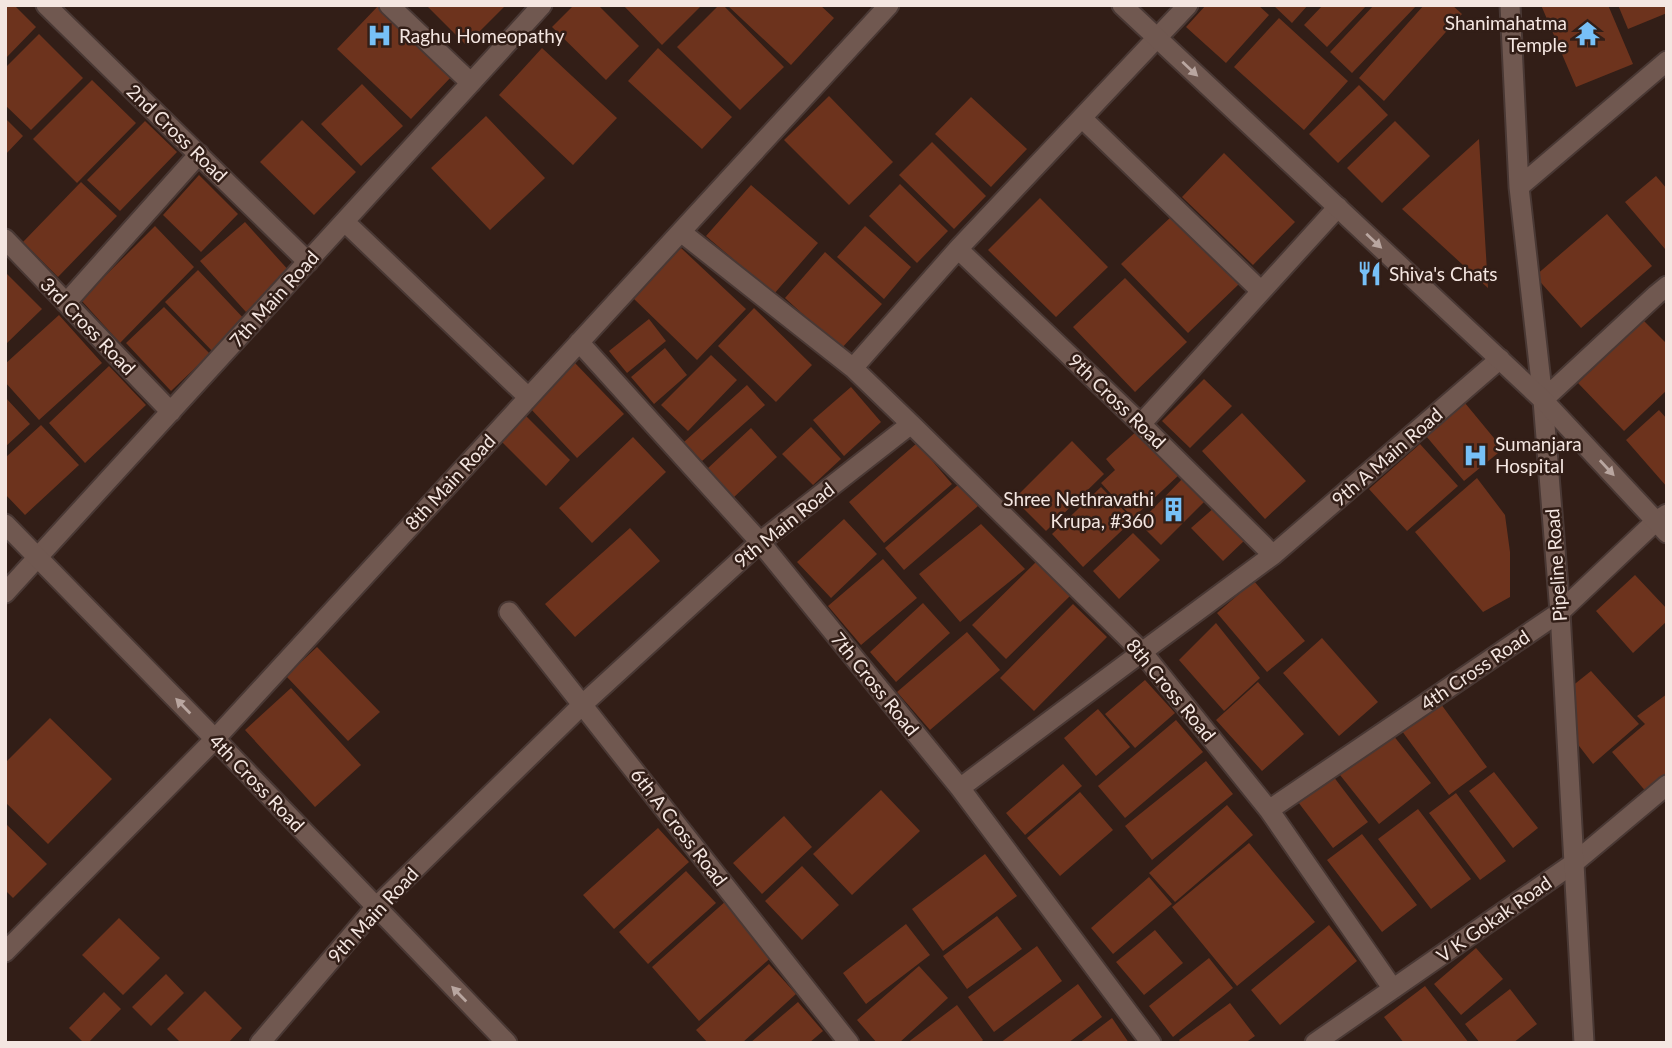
<svg xmlns="http://www.w3.org/2000/svg" width="1672" height="1048" font-family="Lato,sans-serif">
  <style>
    .building { fill: #6d331d }
    .lines { fill: none; stroke-linecap: round; stroke-linejoin: round }
    .minor-casing { stroke: #493834; stroke-width: 23 }
    .tertiary-casing { stroke: #493834; stroke-width: 23 }
    .secondary-casing { stroke: #493834; stroke-width: 23 }
    .minor { stroke: #705850; stroke-width: 19 }
    .tertiary { stroke: #705850; stroke-width: 19 }
    .secondary { stroke: #705850; stroke-width: 19 }
    .oneway { fill: #b9a6a0 }
    .labels { text-anchor: middle; stroke-width: 5; stroke-linejoin: round; paint-order: stroke }
    .poi-label { font-size: 19px; fill: #f4e6e1; stroke: #321e17; text-anchor: start }
    .street-label { font-size: 19px; fill: #f4e6e1; stroke: #321e17 }
  </style>
  <rect width="100%" height="100%" fill="#321e17"/>
  <path class="building" d="M5,5h9l22,22 -31,32z
    M426,5h80l-40,40z
    M574,5h24l41,41 -33,34 -54,-53z
    M623,5h79l-40,40z
    M719,5h4l61,62 -44,43 -63,-63z
    M727,5h93l14,13 -43,47z
    M1206,5h52l11,10 -43,48 -40,-36z
    M1273,5h35l-16,18z
    M1323,5h44l-40,42 -23,-22z
    M1374,5h43l-65,68 -22,-21z
    M1424,5h28l10,9 -78,87 -25,-23z
    M1541,5h67l25,59 -57,23z
    M1618,5h49v8l-39,16z
    M378,6l74,70 -41,43 -74,-70z
    M1279,18l69,63 -44,49 -70,-63z
    M39,34l44,44 -52,52 -26,-25v-37z
    M542,48l75,70 -44,47 -74,-70z
    M658,48l74,69 -30,32 -74,-68z
    M92,80l44,43 -59,60 -44,-44z
    M362,84l41,42 -42,40 -40,-42z
    M1359,85l29,30 -50,48 -29,-29z
    M829,96l64,66 -44,43 -65,-65z
    M971,97l56,52 -36,38 -56,-53z
    M486,116l59,62 -55,52 -59,-62z
    M5,118l18,18 -18,19z
    M302,120l54,52 -42,43 -54,-53z
    M145,121l32,31 -57,59 -33,-31z
    M1395,121l35,35 -48,47 -35,-35z
    M1479,139l9,149 -86,-79z
    M932,142l54,54 -32,33 -55,-54z
    M1224,153l71,69 -42,43 -71,-68z
    M199,175l39,39 -37,38 -38,-37z
    M1656,176l11,13v59l-2,1 -40,-47z
    M81,182l36,34 -59,61 -35,-35z
    M900,184l48,47 -31,32 -48,-47z
    M751,185l67,58 -44,51 -68,-58z
    M1040,198l68,69 -52,50 -68,-67z
    M1607,214l45,52 -71,62 -46,-52z
    M1173,215l66,69 -51,49 -67,-69z
    M245,222l46,51 -45,39 -46,-51z
    M155,226l39,41 -74,76 -39,-43z
    M865,226l46,41 -27,32 -47,-42z
    M681,248l65,61 -49,51 -64,-62z
    M825,252l57,52 -41,45 -56,-51z
    M198,270l49,52 -33,31 -49,-51z
    M5,272l37,37 -37,36z
    M1125,278l62,64 -52,50 -62,-65z
    M164,307l46,47 -39,37 -45,-48z
    M754,308l58,57 -36,37 -58,-56z
    M59,315l43,48 -63,57 -34,-38v-18z
    M649,319l17,22 -39,32 -18,-22z
    M1643,320l24,24v46l-43,41 -46,-48z
    M665,348l22,27 -33,29 -23,-27z
    M711,355l26,25 -49,51 -27,-26z
    M575,363l49,51 -47,44 -48,-51z
    M109,366l37,39 -61,58 -36,-40z
    M1204,379l28,27 -42,42 -28,-27z
    M747,385l18,20 -63,56 -18,-19z
    M851,387l30,35 -37,34 -31,-36z
    M5,397l25,27 -25,23z
    M1465,403l38,46 -39,32 -38,-45z
    M1659,410l8,9v68l-41,-47z
    M1242,413l64,68 -41,38 -63,-68z
    M526,416l44,44 -24,26 -45,-45z
    M41,425l38,40 -54,50 -20,-21v-36z
    M811,427l30,32 -28,26 -31,-31z
    M751,428l26,29 -44,41 -26,-29z
    M1139,429l41,45 -47,44 -32,-35 14,-13 -9,-11z
    M633,437l33,35 -74,71 -33,-35z
    M1072,441l32,33 -58,57 -32,-32z
    M917,443l35,41 -68,59 -35,-41z
    M1420,444l38,42 -51,45 -38,-42z
    M1187,474l22,23 -48,48 -22,-22z
    M1477,478l28,37 5,37v45l-27,15 -68,-80z
    M959,484l19,22 -74,64 -19,-22z
    M1101,487l32,33 -50,47 -31,-33z
    M1215,507l30,33 -22,21 -32,-33z
    M844,519l33,35 -46,44 -34,-36z
    M981,524l44,45 -65,53 -41,-48z
    M630,528l30,33 -85,76 -30,-33z
    M1133,533l27,27 -41,39 -26,-28z
    M883,559l34,39 -56,47 -33,-39z
    M1039,559l34,34 -67,66 -34,-34z
    M1635,575l32,34v12l-34,32 -37,-42z
    M1254,581l51,60 -38,31 -50,-59z
    M923,603l27,30 -54,49 -26,-30z
    M1073,604l34,33 -73,74 -34,-33z
    M1216,623l44,55 -36,33 -45,-51z
    M967,632l33,38 -70,60 -33,-38z
    M1322,638l56,64 -39,34 -56,-63z
    M317,647l63,65 -32,29 -62,-65z
    M1591,671l48,53 -46,40 -17,-22 -5,-55z
    M1145,680l30,33 -40,35 -30,-34z
    M1258,682l46,52 -42,37 -46,-51z
    M291,688l70,77 -46,42 -70,-77z
    M1667,694v84l-19,16 -36,-42 33,-28 -8,-8z
    M1438,700l49,67 -38,28 -50,-68z
    M1098,709l32,38 -34,29 -32,-38z
    M50,718l62,61 -64,65 -43,-42v-39z
    M1176,720l27,32 -78,66 -27,-32z
    M1393,735l38,48 -52,41 -39,-49z
    M1206,761l27,33 -81,66 -27,-34z
    M1063,764l19,22 -57,49 -19,-22z
    M1330,772l38,50 -35,26 -38,-50z
    M1494,772l44,56 -25,20 -44,-57z
    M881,790l39,41 -68,64 -39,-41z
    M1080,792l33,38 -53,46 -33,-38z
    M1456,793l50,68 -26,19 -51,-67z
    M1227,805l26,30 -78,67 -26,-29z
    M1418,809l53,70 -40,30 -53,-70z
    M784,816l28,31 -50,47 -29,-31z
    M5,823l42,41 -34,34 -8,-8z
    M658,828l31,34 -75,67 -31,-34z
    M1362,834l55,71 -35,27 -55,-72z
    M1249,843l66,79 -78,64 -65,-79z
    M985,854l32,42 -74,55 -31,-42z
    M802,866l37,39 -37,35 -37,-39z
    M686,871l30,32 -68,61 -29,-32z
    M1149,877l23,27 -59,50 -22,-26z
    M727,900l48,54 -76,67 -47,-54z
    M997,916l25,33 -55,40 -24,-33z
    M119,918l41,40 -37,37 -41,-40z
    M906,924l24,31 -64,49 -23,-31z
    M1329,925l28,36 -77,64 -29,-35z
    M1155,930l28,33 -39,32 -28,-33z
    M1037,946l25,35 -68,51 -26,-35z
    M1476,948l27,31 -42,36 -27,-31z
    M1209,958l24,30 -60,49 -24,-31z
    M769,964l27,30 -54,49h-34l-12,-13z
    M919,966l29,32 -49,45h-22l-20,-23z
    M166,974l18,19 -33,33 -19,-19z
    M1078,984l24,33 -34,26h-68z
    M1425,986l44,57h-65l-20,-26z
    M1510,989l27,35 -24,19h-33l-15,-19z
    M205,991l37,37 -14,15h-47l-14,-14z
    M104,992l17,17 -33,34h-4l-15,-15z
    M798,1002l25,29 -14,12h-59z
    M1230,1003l25,33 -10,7h-64l-2,-3z
    M957,1005l26,35 -3,3h-73z
    M1112,1018l17,25h-50z"/>
  <g class="lines">
    <defs>
      <path id="minor" d="M46,5l262,257
        M389,5l82,78
        M1510,5l9,182 24,213
        M1082,118l179,173
        M1519,187l148,-126
        M345,222l183,175
        M681,232l172,136
        M5,239l166,173
        M958,249l183,175 132,131
        M66,303l133,-149
        M579,342l181,200 200,246 191,255
        M1543,400l113,-105 11,-9
        M911,424l231,228 127,158 124,179
        M1141,424l197,-217
        M5,593l537,-588
        M509,612l340,431
        M960,788l182,-136 131,-97 227,-196
        M1269,810l291,-198 96,-91 11,-7
        M5,952l210,-213 674,-734
        M260,1043l116,-136 206,-202 178,-163 151,-118 -58,-56 105,-119 230,-244
        M1315,1043l259,-180 93,-78"/>
      <path id="tertiary" d="M1543,400l17,212 24,431"/>
      <path id="secondary" d="M1122,5l421,395 124,133
        M5,524l210,215 292,304"/>
    </defs>
    <use href="#minor" class="minor-casing"/>
    <use href="#tertiary" class="tertiary-casing"/>
    <use href="#secondary" class="secondary-casing"/>
    <use href="#minor" class="minor"/>
    <use href="#tertiary" class="tertiary"/>
    <use href="#secondary" class="secondary"/>
  </g>
  <defs><path id="oneway-solid" d="M-6-.8H1V-3.2L6.5 0L1 3.2V.8H-6Z" transform="scale(1.75)"/></defs>
  <g class="oneway">
    <use href="#oneway-solid" transform="translate(1190 69) rotate(43)"/>
    <use href="#oneway-solid" transform="translate(1374 241) rotate(43)"/>
    <use href="#oneway-solid" transform="translate(1607 468) rotate(47)"/>
    <use href="#oneway-solid" transform="translate(183 706) rotate(-134)"/>
    <use href="#oneway-solid" transform="translate(459 994) rotate(-134)"/>
  </g>
  <defs>
    <symbol id="temple-bare" viewBox="-9 -9 18 18"><path d="M0-6L5-2H3V0L6.5 2.5H4V6H1.5V3h-3V6H-4V2.5H-6.5L-3 0V-2H-5Z" fill="#77c0f7" stroke="#321e17" stroke-width="2.5" paint-order="stroke"/></symbol>
    <symbol id="hospital-bare" viewBox="-9 -9 18 18"><path d="M-5-5h3v3.5h4V-5h3V5h-3V1.5h-4V5h-3Z" fill="#77c0f7" stroke="#321e17" stroke-width="2.5" paint-order="stroke"/></symbol>
    <symbol id="restaurant-bare" viewBox="-9 -9 18 18"><path d="M-5-6h1v4h1v-4h1v4h1v-4h1v5L-1.5 .5V6h-2V.5L-5-1ZM5-6V6H3V1.5H1.5Q1.5-4 5-6Z" fill="#77c0f7" stroke="#321e17" stroke-width="2.5" paint-order="stroke"/></symbol>
    <symbol id="building-bare" viewBox="-9 -9 18 18"><path d="M-4-6H4V6H1V3H-1V6H-4ZM-2.5-4.3h1.7v1.8h-1.7ZM.8-4.3h1.7v1.8H.8ZM-2.5-1h1.7V.8h-1.7ZM.8-1h1.7V.8H.8Z" fill="#77c0f7" stroke="#321e17" stroke-width="2.5" paint-order="stroke"/></symbol>
  </defs>
  <g fill-rule="evenodd">
    <use href="#temple-bare" x="1570" y="16" width="35" height="35"/>
    <use href="#hospital-bare" x="362" y="18" width="35" height="35"/>
    <use href="#restaurant-bare" x="1352" y="256" width="35" height="35"/>
    <use href="#hospital-bare" x="1458" y="438" width="35" height="35"/>
    <use href="#building-bare" x="1156" y="492" width="35" height="35"/>
  </g>
  <g class="labels">
    <g class="poi-label">
      <text x="1567" y="30" text-anchor="end">Shanimahatma<tspan x="1567" dy="22">Temple</tspan></text>
      <text x="399" y="43">Raghu Homeopathy</text>
      <text x="1389" y="281">Shiva's Chats</text>
      <text x="1495" y="451">Sumanjara<tspan x="1495" dy="22">Hospital</tspan></text>
      <text x="1154" y="506" text-anchor="end">Shree Nethravathi<tspan x="1154" dy="22">Krupa, #360</tspan></text>
    </g>
    <g class="street-label">
      <text transform="translate(177 133) rotate(44)" y="7">2nd Cross Road</text>
      <text transform="translate(274 299) rotate(-48)" y="7">7th Main Road</text>
      <text transform="translate(88 326) rotate(46)" y="7">3rd Cross Road</text>
      <text transform="translate(1117 401) rotate(44)" y="7">9th Cross Road</text>
      <text transform="translate(1387 457) rotate(-41)" y="7">9th A Main Road</text>
      <text transform="translate(450 482) rotate(-47)" y="7">8th Main Road</text>
      <text transform="translate(784 525) rotate(-39)" y="7">9th Main Road</text>
      <text transform="translate(1556 565) rotate(-94)" y="7">Pipeline Road</text>
      <text transform="translate(1475 670) rotate(-34)" y="7">4th Cross Road</text>
      <text transform="translate(875 684) rotate(51)" y="7">7th Cross Road</text>
      <text transform="translate(1171 690) rotate(50)" y="7">8th Cross Road</text>
      <text transform="translate(257 783) rotate(46)" y="7">4th Cross Road</text>
      <text transform="translate(679 827) rotate(52)" y="7">6th A Cross Road</text>
      <text transform="translate(373 915) rotate(-47)" y="7">9th Main Road</text>
      <text transform="translate(1494 919) rotate(-35)" y="7">V K Gokak Road</text>
    </g>
  </g>
  <rect width="1672" height="1048" fill="none" stroke="#f4e6e1" stroke-width="14"/>
</svg>
